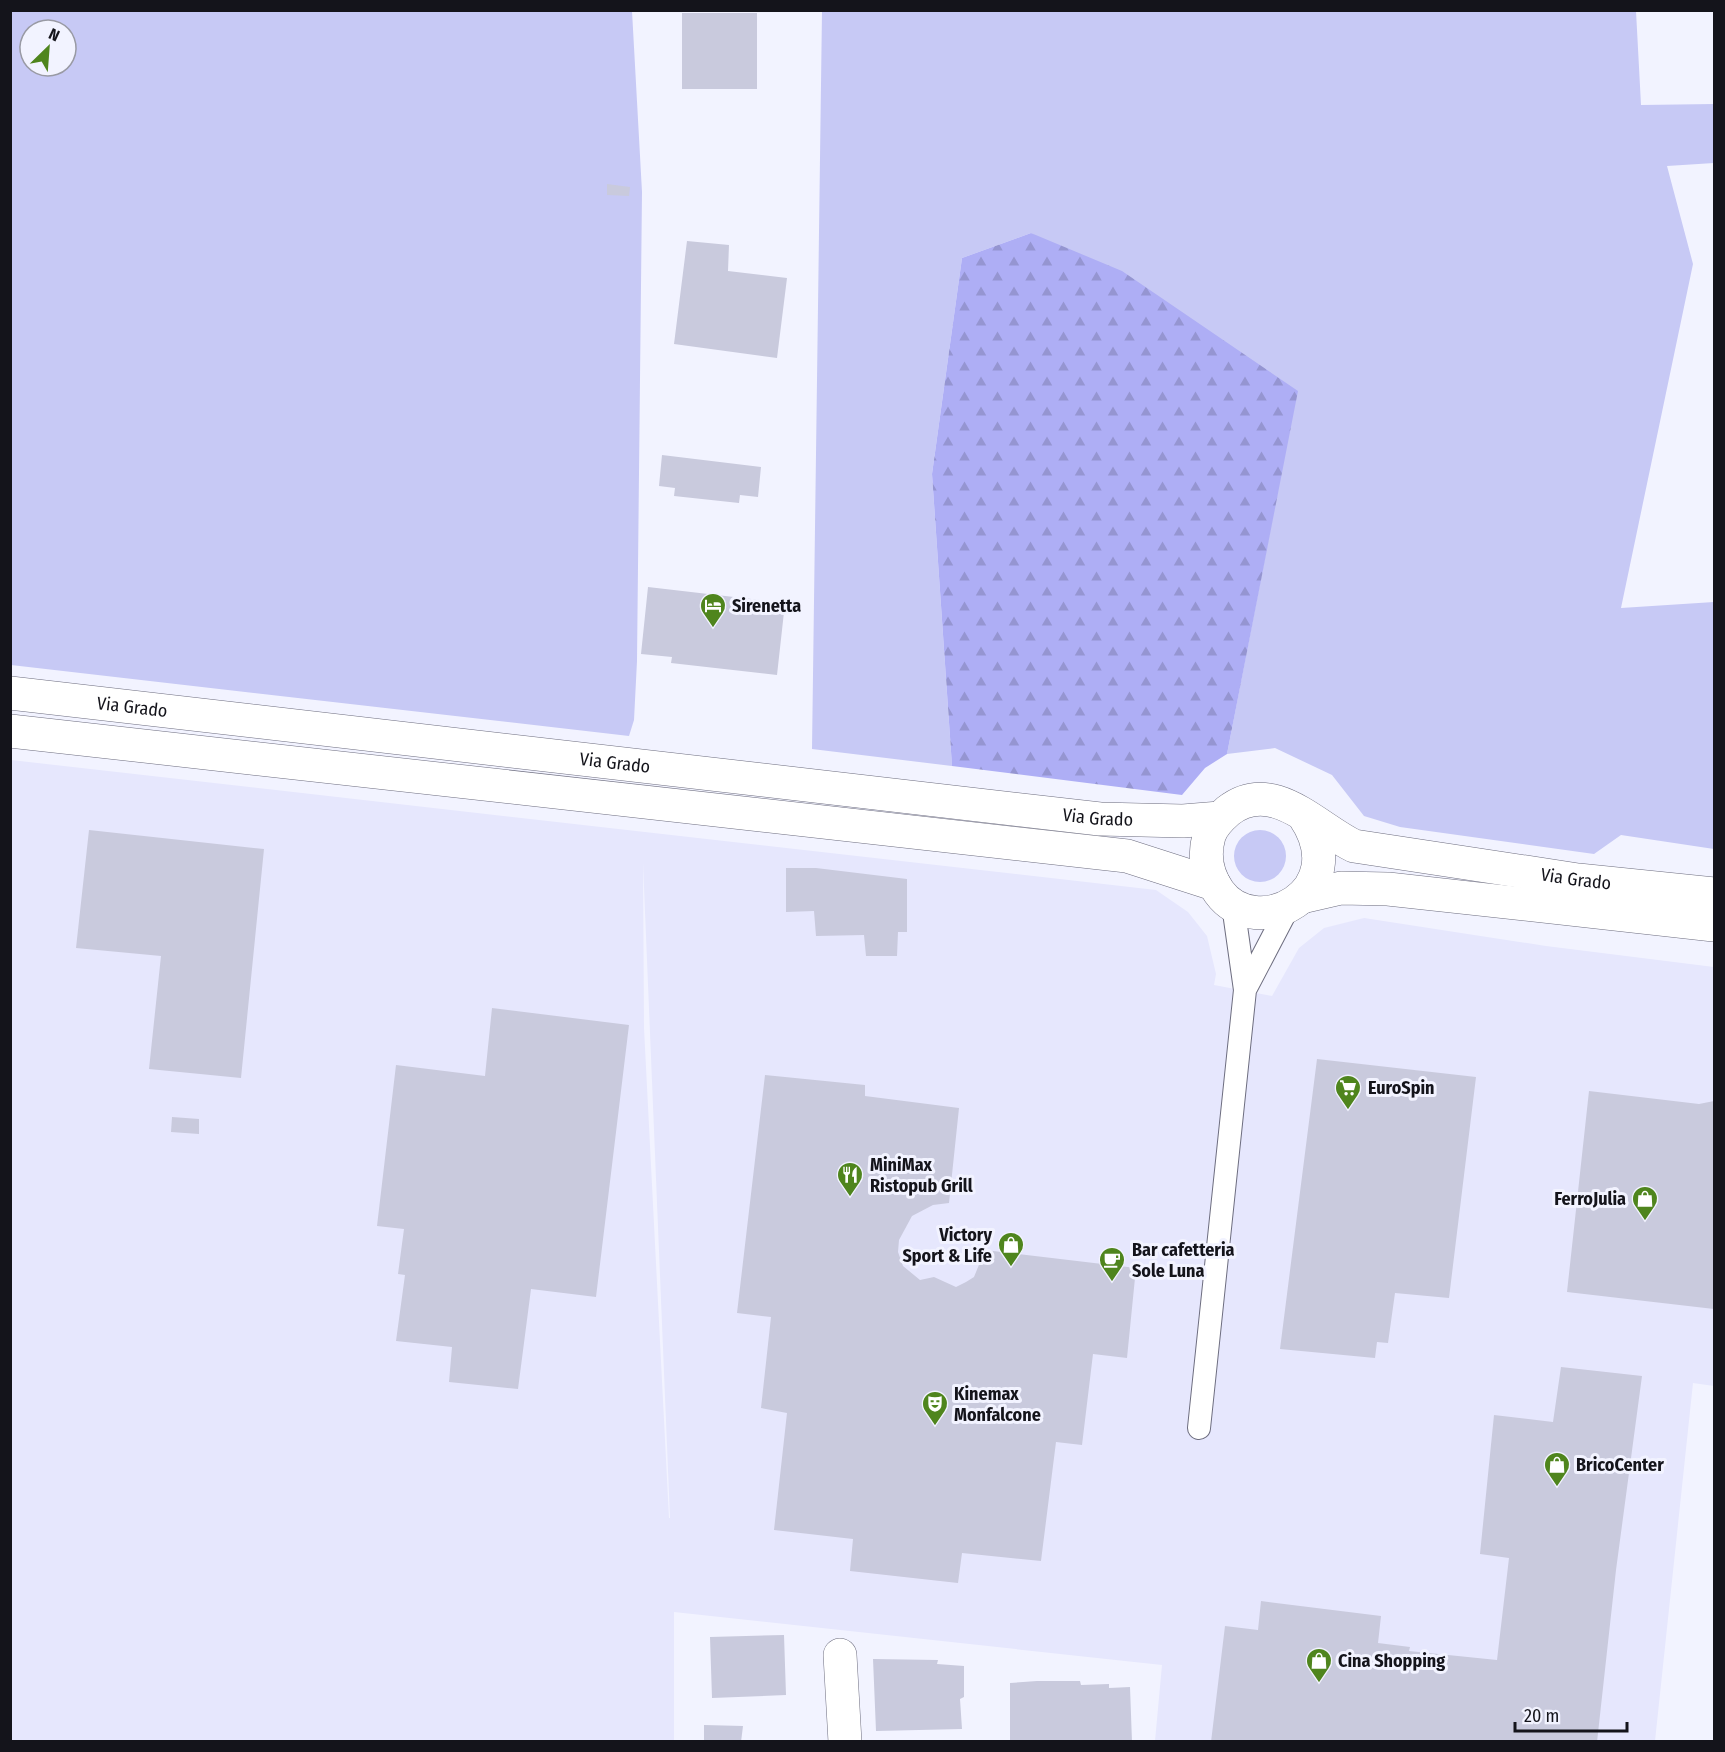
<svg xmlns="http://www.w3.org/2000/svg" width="1725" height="1752" font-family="'Fira Sans Condensed',sans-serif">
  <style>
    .built { fill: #e6e7fd; fill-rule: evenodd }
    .green { fill: #c7c9f5; fill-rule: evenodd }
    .forest { fill: url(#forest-firs) }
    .building { fill: #c9cadd }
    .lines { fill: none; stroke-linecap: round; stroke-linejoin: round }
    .lane-casing { stroke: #6d6d7f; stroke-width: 24 }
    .street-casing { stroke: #6d6d7f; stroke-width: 34 }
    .primary-casing { stroke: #6d6d7f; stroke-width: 34 }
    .lane { stroke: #fff; stroke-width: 22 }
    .street { stroke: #fff; stroke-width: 33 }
    .primary { stroke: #fff; stroke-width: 33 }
    .labels { text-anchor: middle; stroke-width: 6; stroke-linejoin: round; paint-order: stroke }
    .poi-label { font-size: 18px; font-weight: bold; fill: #14141b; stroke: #f2f3ff; text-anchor: start }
    .street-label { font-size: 18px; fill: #14141b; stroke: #f2f3ff }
  </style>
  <defs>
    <pattern id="forest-firs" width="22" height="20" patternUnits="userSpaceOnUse" patternTransform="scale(1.5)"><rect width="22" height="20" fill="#aeaef5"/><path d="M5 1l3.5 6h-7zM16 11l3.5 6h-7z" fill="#9595d1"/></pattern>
  </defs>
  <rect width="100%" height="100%" fill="#f2f3ff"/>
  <path class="built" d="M11,760l1145,130 32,22 19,24 9,38 -2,11 58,11 27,-48 25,-20 40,-10 182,28 168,21v419l-21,-3 -38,358h-500l7,-76 -488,-53v129l-663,1zM643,863l27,655h-1l-25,-490z"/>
  <path class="green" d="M11,11h621l10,181 -5,469 -3,59 -5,16 -618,-71zM30,30h36v36h-36z
    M822,11h814l5,94 73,-1v59l-47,3 26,98 -72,344 93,-6v247l-93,-14 -27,19 -194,-27 -36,-11 -32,-41 -57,-27 -48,6 70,-363 -266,-158 -69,25 -30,216 20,292 -140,-17z
    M1234 856a26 26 0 1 1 52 0a26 26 0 1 1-52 0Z"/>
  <path class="forest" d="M1031,233l91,38 176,120 -71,363 -22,14 -23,27 -230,-29 -20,-292 30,-216z"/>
  <path class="building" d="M682,13h75v76h-75z
    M607,184l23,3 -1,9 -22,-1z
    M687,241l42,4 -1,26 59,7 -10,80 -103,-14z
    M662,455l99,12 -3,30 -18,-2 -1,8 -65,-7 1,-8 -16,-2z
    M648,587l137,16 -8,72 -106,-12 1,-6 -31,-3z
    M89,830l175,19 -23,229 -92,-9 12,-113 -85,-8z
    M786,868h30l91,11v53h-9l-1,24h-31l-2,-21 -48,1 -2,-25 -28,1z
    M492,1008l137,17 -33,272 -65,-8 -13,100 -69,-7 3,-35 -56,-6 9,-66 -7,-1 6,-45 -27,-3 19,-161 89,11z
    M1317,1059l159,18 -27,221 -54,-5 -7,50 -11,-1 -2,16 -95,-9z
    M765,1075l100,10v11l94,12 -10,95 -16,2 -21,11 -13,24 -1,12 5,14 17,14 14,-3 22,10 10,-5 8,-5 11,-27 151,18 -9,90 -34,-4 -11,91 -26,-3 -15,119 -79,-8 -4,30 -108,-12 3,-32 -79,-9 13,-117 -26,-5 10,-91 -34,-4z
    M1589,1091l110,13 15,-3v208l-147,-17z
    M172,1117l27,2v15l-28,-2z
    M1561,1367l81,9 -26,194 -19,172h-386l14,-116 33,4 3,-29 120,15 -3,27 32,4 -1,4 88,9 12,-102 -29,-4 14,-139 59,7z
    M784,1635l2,60 -74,3 -2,-61z
    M873,1659l65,1 -1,4 27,2v31l-4,2 2,30 -86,2z
    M1037,1681h43l1,4 28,-1v4l21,-1 2,55h-122v-59z
    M704,1725l39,1 -2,16h-37z"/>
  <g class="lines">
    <defs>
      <path id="lane" d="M1245,990l44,-84
        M1199,1428l46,-438 -12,-85"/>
      <path id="street" d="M840,1655l5,87"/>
      <g id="primary">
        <path id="s1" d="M10,693l1090,126 83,2 37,-3"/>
        <path d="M10,731l1117,125 87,28"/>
        <path id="s2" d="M1304,816c52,77 -48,127 -85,76 -12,-17 -16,-35 -10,-56 3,-10 11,-18 19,-25 44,-35 88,17 126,35l224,34 136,14"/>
        <path d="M1302,897l39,-9 47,1 326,36"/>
      </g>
    </defs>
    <use href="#lane" class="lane-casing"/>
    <use href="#street" class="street-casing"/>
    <use href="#primary" class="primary-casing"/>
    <use href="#lane" class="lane"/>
    <use href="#street" class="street"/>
    <use href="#primary" class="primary"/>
  </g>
  <defs>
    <symbol id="hotel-pin" viewBox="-11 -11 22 30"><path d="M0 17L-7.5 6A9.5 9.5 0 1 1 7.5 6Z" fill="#4f851d" stroke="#f2f3ff"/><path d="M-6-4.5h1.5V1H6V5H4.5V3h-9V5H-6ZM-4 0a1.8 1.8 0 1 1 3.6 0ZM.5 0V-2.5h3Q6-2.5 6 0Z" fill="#fff"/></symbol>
    <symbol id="supermarket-pin" viewBox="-11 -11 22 30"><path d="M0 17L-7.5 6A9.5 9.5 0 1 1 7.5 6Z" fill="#4f851d" stroke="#f2f3ff"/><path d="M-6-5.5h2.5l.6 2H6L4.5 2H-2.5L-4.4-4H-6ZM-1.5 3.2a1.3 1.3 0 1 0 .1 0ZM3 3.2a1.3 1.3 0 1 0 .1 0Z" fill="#fff"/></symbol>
    <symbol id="restaurant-pin" viewBox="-11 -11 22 30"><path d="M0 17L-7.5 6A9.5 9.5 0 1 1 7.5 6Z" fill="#4f851d" stroke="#f2f3ff"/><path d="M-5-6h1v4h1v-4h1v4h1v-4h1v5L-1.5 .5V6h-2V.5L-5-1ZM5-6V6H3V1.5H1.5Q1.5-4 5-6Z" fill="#fff"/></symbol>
    <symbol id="shop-pin" viewBox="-11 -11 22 30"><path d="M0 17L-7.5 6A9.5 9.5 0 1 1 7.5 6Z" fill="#4f851d" stroke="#f2f3ff"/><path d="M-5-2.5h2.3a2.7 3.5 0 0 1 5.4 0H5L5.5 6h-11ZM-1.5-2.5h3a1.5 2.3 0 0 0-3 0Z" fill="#fff"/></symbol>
    <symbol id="cafe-pin" viewBox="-11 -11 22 30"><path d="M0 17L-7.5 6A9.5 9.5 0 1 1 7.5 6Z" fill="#4f851d" stroke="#f2f3ff"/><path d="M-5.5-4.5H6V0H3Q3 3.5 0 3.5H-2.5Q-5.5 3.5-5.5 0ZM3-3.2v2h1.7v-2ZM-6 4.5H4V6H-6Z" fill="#fff"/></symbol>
    <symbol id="theatre-pin" viewBox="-11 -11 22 30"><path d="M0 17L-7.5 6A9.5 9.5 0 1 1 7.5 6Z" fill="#4f851d" stroke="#f2f3ff"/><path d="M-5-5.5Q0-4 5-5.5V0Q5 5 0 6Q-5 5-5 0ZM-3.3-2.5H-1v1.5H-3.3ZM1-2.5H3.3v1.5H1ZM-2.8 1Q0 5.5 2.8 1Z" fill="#fff"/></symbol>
  </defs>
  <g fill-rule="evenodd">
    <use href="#hotel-pin" x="698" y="591" width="30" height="40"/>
    <use href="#supermarket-pin" x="1333" y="1073" width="30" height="40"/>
    <use href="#restaurant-pin" x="835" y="1160" width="30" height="40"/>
    <use href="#shop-pin" x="1630" y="1184" width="30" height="40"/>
    <use href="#shop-pin" x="996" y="1230" width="30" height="40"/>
    <use href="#cafe-pin" x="1097" y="1245" width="30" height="40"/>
    <use href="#theatre-pin" x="920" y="1389" width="30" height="40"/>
    <use href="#shop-pin" x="1542" y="1450" width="30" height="40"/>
    <use href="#shop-pin" x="1304" y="1646" width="30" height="40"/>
  </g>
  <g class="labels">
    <g class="poi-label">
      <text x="732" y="612">Sirenetta</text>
      <text x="1368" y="1094">EuroSpin</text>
      <text x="870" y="1171">MiniMax<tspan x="870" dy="21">Ristopub Grill</tspan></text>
      <text x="1626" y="1205" text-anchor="end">FerroJulia</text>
      <text x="992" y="1241" text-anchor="end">Victory<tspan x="992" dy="21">Sport &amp; Life</tspan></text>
      <text x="1132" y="1256">Bar cafetteria<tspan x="1132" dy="21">Sole Luna</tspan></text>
      <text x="954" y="1400">Kinemax<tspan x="954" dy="21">Monfalcone</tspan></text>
      <text x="1576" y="1471">BricoCenter</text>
      <text x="1338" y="1667">Cina Shopping</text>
    </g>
    <g class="street-label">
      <text dy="6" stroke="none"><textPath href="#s1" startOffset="123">Via Grado</textPath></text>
      <text dy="6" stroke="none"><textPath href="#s1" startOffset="609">Via Grado</textPath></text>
      <text dy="6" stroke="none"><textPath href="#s1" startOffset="1095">Via Grado</textPath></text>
      <text dy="6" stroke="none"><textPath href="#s2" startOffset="638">Via Grado</textPath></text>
    </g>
  </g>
  <rect width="1725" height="1752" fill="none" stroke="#14141b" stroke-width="24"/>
  <g transform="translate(48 48) rotate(25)"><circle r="28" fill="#f2f3ff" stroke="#999aa4" stroke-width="1.5"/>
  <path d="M0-4.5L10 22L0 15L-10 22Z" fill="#4f851d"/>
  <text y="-9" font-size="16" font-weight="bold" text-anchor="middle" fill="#14141b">N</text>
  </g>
  <path d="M1515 1722v9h112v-9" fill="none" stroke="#14141b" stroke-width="3"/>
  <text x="1524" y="1722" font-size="18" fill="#14141b" stroke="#f2f3ff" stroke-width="4.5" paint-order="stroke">20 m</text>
</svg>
